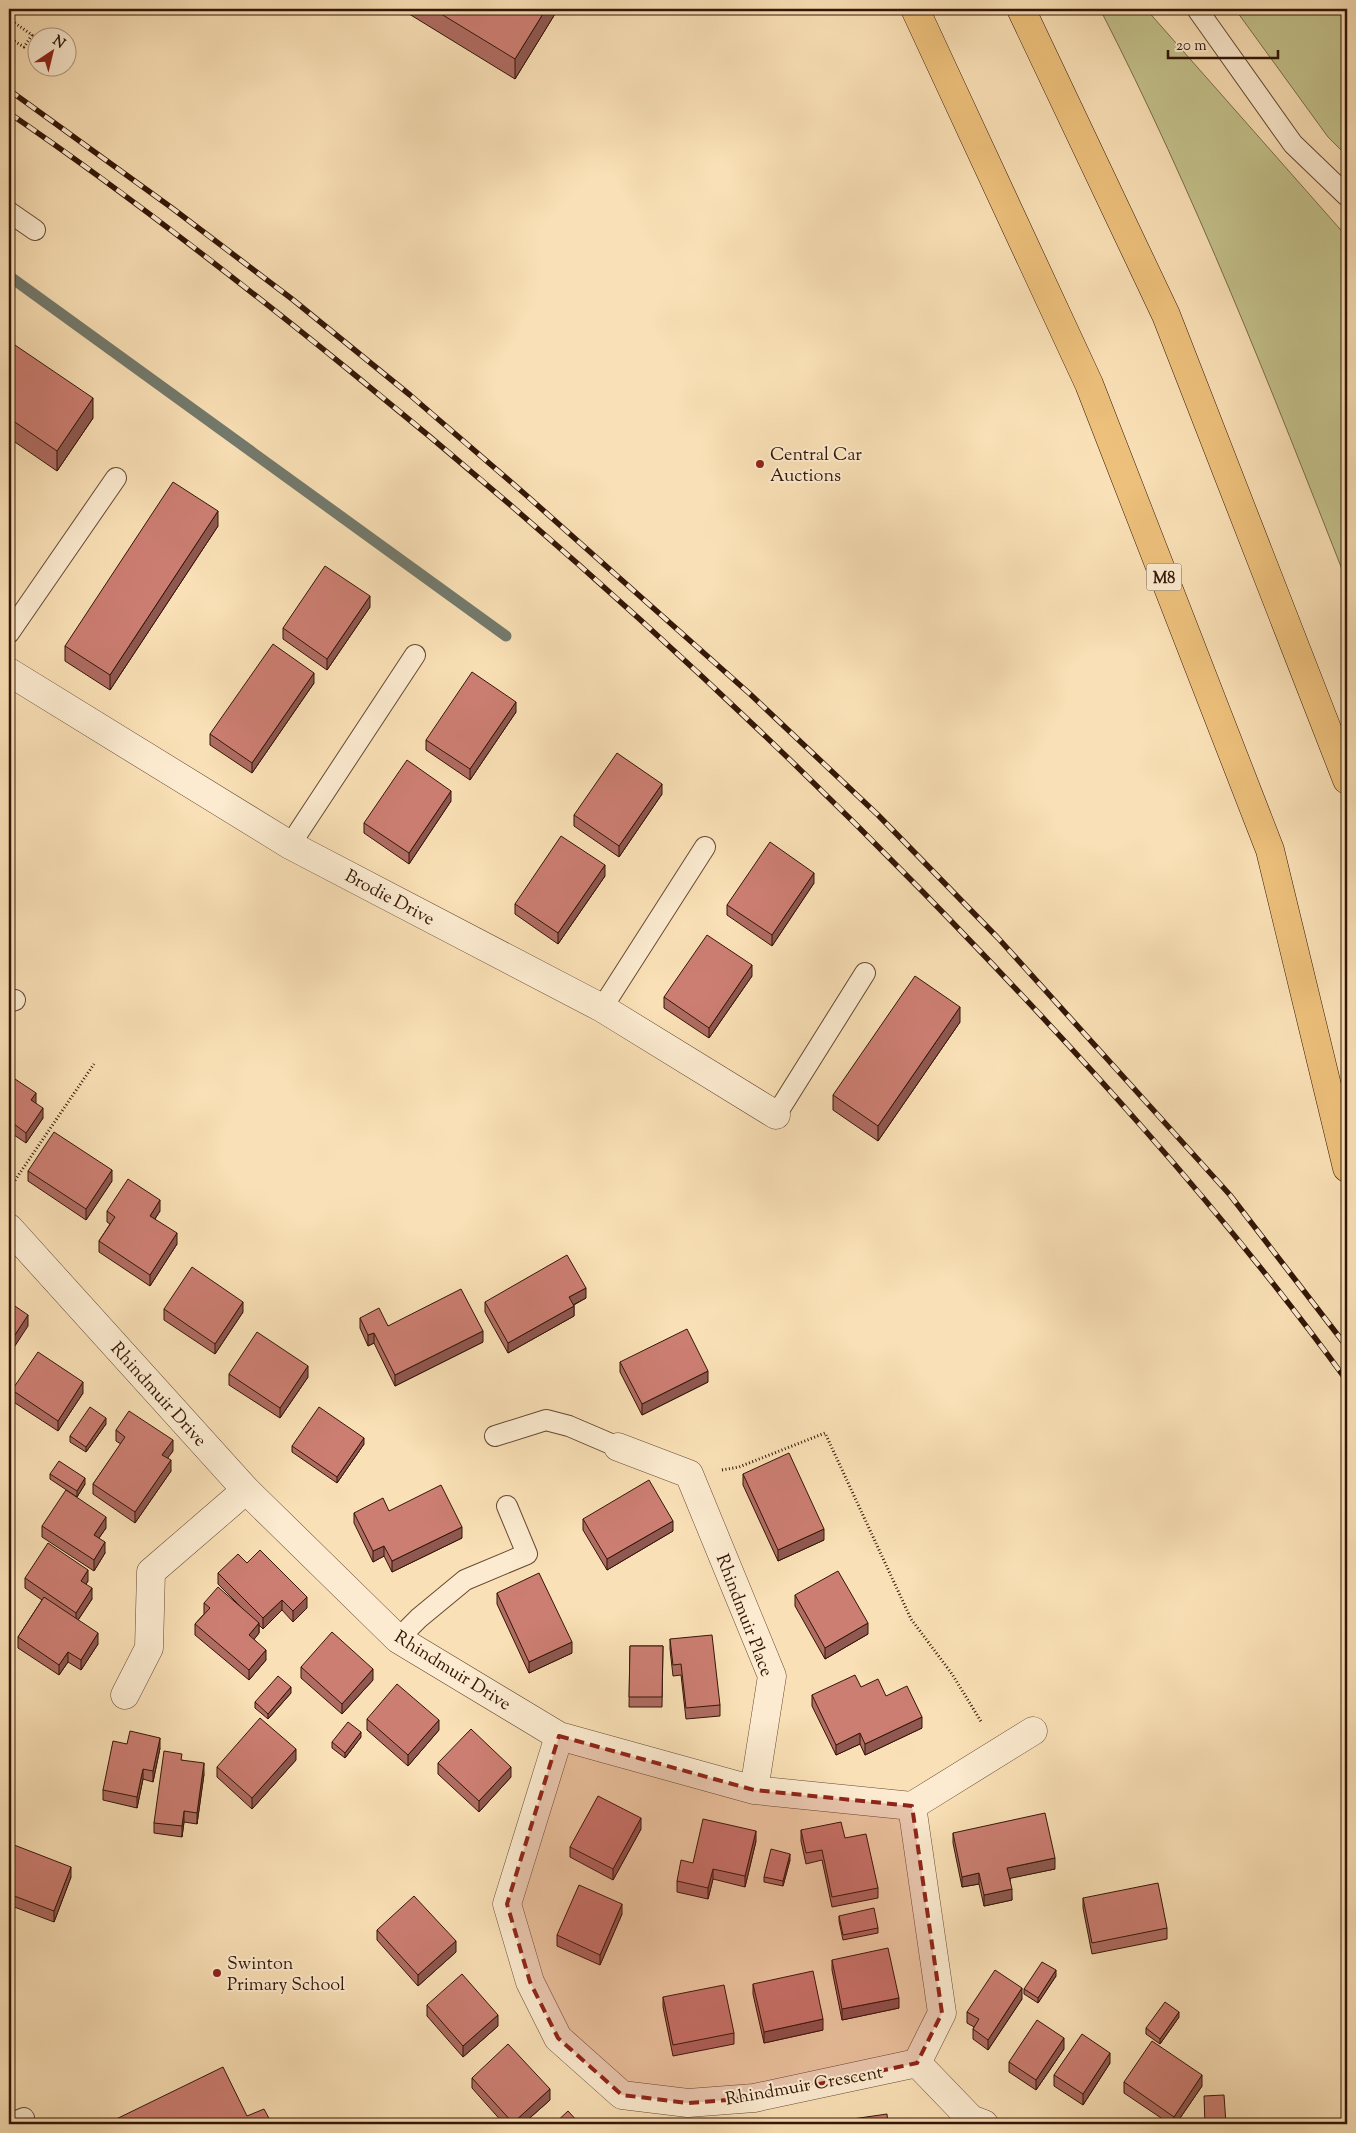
<svg xmlns="http://www.w3.org/2000/svg" width="1356" height="2133" font-family="'Sorts Mill Goudy',serif">
  <style>
    .green { fill: #c3c18b; stroke: #7b6c49 }
    .lines { fill: none; stroke-linecap: round; stroke-linejoin: round }
    .stream { stroke: #737a6d; stroke-width: 11 }
    .service-casing { stroke: #654833; stroke-width: 22 }
    .minor-casing { stroke: #654833; stroke-width: 29 }
    .motorway-casing { stroke: #331607; stroke-width: 29 }
    .path { stroke: #331607; stroke-width: 3; stroke-dasharray: 1 2.5; stroke-linecap: butt }
    .service { stroke: #fcebd0; stroke-width: 20 }
    .minor { stroke: #fcebd0; stroke-width: 28 }
    .motorway { stroke: #edc07b; stroke-width: 28 }
    .rail-casing { stroke: #331607; stroke-width: 5.5 }
    .rail { stroke: #fcebd0; stroke-width: 4; stroke-dasharray: 11; stroke-linecap: butt }
    .wall { fill: #af6c62; stroke: #331607 }
    .shaded-wall { fill: #8f5850; stroke: #331607 }
    .building { fill: #cc7e72; stroke: #331607 }
    .marked { fill: #8f2418; fill-opacity: 0.2; stroke: #8f2418; stroke-width: 4; stroke-dasharray: 10 6; stroke-linejoin: round }
    .poi-dot { fill: #8f2418; stroke: #fcebd0; stroke-width: 2 }
    .labels { text-anchor: middle; stroke-width: 4; stroke-linejoin: round; paint-order: stroke }
    .shield { fill: #fcebd0; stroke: #6f5643; stroke-width: 1 }
    .shield-label { font-size: 16px; font-weight: bold; fill: #331607 }
    .poi-label { font-size: 18px; fill: #331607; stroke: #fcebd0; text-anchor: start }
    .street-label { font-size: 18px; fill: #331607; stroke: #fcebd0 }
  </style>
  <rect width="100%" height="100%" fill="#fae0b6"/>
  <filter id="stains"><feTurbulence type="fractalNoise" baseFrequency=".004" numOctaves="4"/><feColorMatrix values="0 0 0 0 .2 0 0 0 0 .09 0 0 0 0 .02 0 0 0 .5 -.17"/></filter>
  <radialGradient id="worn" r=".72"><stop offset=".6" stop-color="#630" stop-opacity="0"/><stop offset="1" stop-color="#630" stop-opacity=".3"/></radialGradient>
  <path class="green" d="M1100,9h46l201,228v345c-76,-194 -152,-388 -247,-573z
    M1235,9h112v147l-19,-19z"/>
  <g class="lines">
    <path class="stream" d="M9,276l497,360"/>
    <defs>
      <path id="service" d="M1197,9l96,135 54,52
        M9,212l26,18
        M9,633l107,-155
        M290,845l125,-190
        M9,1002l6,-2
        M602,1008l103,-161
        M776,1115l89,-142
        M495,1436l51,-16 23,6 49,21
        M398,1639l21,-21 46,-38 62,-26 -20,-48
        M9,2124l15,-6"/>
      <path id="minor" d="M9,672l281,173 312,163 174,107
        M9,1228l237,262 152,149 161,97 195,54 158,16 121,-75
        M618,1447l71,27 83,202 -18,114
        M125,1695l24,-47 2,-76 95,-82
        M559,1736l-52,168 23,78 28,56 64,57 66,8 66,-5 163,-35 25,-50 -30,-207
        M917,2063l54,56 13,5"/>
      <path id="motorway" d="M915,9l174,375 181,466 77,318
        M1021,9l145,306 181,465"/>
    </defs>
    <use href="#service" class="service-casing"/>
    <use href="#minor" class="minor-casing"/>
    <use href="#motorway" class="motorway-casing"/>
    <path class="path" d="M9,19l23,16 -8,12 -15,-9
      M9,1189l85,-125
      M722,1470l17,-3 86,-34 86,186 41,55 30,49"/>
    <use href="#service" class="service"/>
    <use href="#minor" class="minor"/>
    <use href="#motorway" class="motorway"/>
    <defs>
      <path id="rail" d="M9,90l163,118 120,91 118,96 116,100 224,199 128,121 120,123 232,257 117,152
        M9,113c117,80 230,168 341,258 200,162 391,335 571,519 151,155 299,316 426,491"/>
    </defs>
    <use href="#rail" class="rail-casing"/>
    <use href="#rail" class="rail"/>
  </g>
  <path class="wall" d="M401,9h157l-43,70z
    M9,341l84,77 -36,53 -48,-33z
    M218,526l-108,164 -45,-29v-15z
    M370,607l-43,63 -44,-31v-11z
    M314,683l-62,90 -42,-28v-11z
    M516,712l-46,68 -44,-30v-10z
    M662,794l-43,63 -45,-31v-11z
    M451,801l-42,63 -45,-31v-10z
    M605,876l-47,68 -43,-30v-10z
    M814,883l-42,63 -45,-31v-10z
    M752,976l-43,62 -45,-30v-11z
    M960,1022l-82,119 -45,-31v-15z
    M9,1075l27,28 7,15 -17,25 -12,-8 -4,7h-1z
    M28,1171l84,10 -26,39 -58,-39z
    M107,1211h53l-5,8 22,25 -27,42 -51,-34v-11l11,-17 -3,-2z
    M586,1298l-12,7v11l-66,37 -23,-41v-10z
    M164,1309l79,3 -28,42 -51,-34z
    M360,1318l28,8 95,16 -88,44 -21,-43 -6,3 -8,-18z
    M620,1362l88,20 -66,33 -22,-43z
    M229,1374l79,3 -28,41 -51,-33z
    M12,1390l71,3 -25,38 -46,-30z
    M106,1424l-20,28 -16,-10v-6z
    M116,1430l57,21 -6,7 4,13 -36,52 -42,-29v-10l28,-40 -5,-3z
    M364,1444l-27,39 -45,-31v-6z
    M50,1474l35,10 -8,13 -27,-18z
    M743,1474l81,66 -46,21 -35,-76z
    M389,1511l73,27 -70,34 -8,-16 -11,6 -19,-39v-10z
    M583,1519l90,12 -66,39 -24,-40z
    M42,1526l64,2 -7,10 6,15 -11,18 -52,-34z
    M247,1563l60,45 -14,14 -11,-12 -19,19 -4,-4v8l-5,6 12,21 -17,20 -54,-45v-11l9,-10v-11l41,8 -27,-27v-11z
    M25,1578l63,3 -2,3 6,15 -14,21 20,24 -17,26 -13,-8 -9,13 -41,-27v-11l24,-37 -17,-12z
    M497,1593l75,60 -43,20 -32,-69z
    M795,1595l73,39 -43,25 -30,-53z
    M670,1639l50,66v11l-34,3 -5,-44 -8,1 -3,-27z
    M630,1646h33l-1,61h-33z
    M301,1667l72,13 -31,34 -41,-36z
    M861,1687l61,41 -57,27 -5,-11 -24,11 -24,-49v-11z
    M291,1693l-23,26 -13,-11v-6z
    M367,1719l72,11 -31,36 -41,-36z
    M361,1737l-16,21 -13,-10v-6z
    M127,1744l33,4 -7,34 -10,-3 -6,29 -34,-8v-10z
    M182,1760l22,14 -7,50 -13,-2 -2,15 -28,-4v-10z
    M296,1760l-44,49 -35,-32v-10z
    M438,1763l73,14 -32,35 -41,-38z
    M641,1829l-28,51 -43,-23v-10z
    M801,1830l44,8 33,50v10l-46,9 -10,-47 -16,4 -5,-23z
    M953,1833l102,36 -45,9 2,22 -28,6 -5,-22 -17,3 -9,-44z
    M756,1841l-11,46 -32,-8 -5,20 -31,-7v-11l16,-18z
    M9,1843l62,34 -17,45 -45,-17z
    M790,1860l-7,26 -19,-4v-5z
    M1083,1898l84,30v11l-75,15 -9,-46z
    M622,1914l-22,51 -43,-19v-11z
    M839,1916l39,12v5l-35,7 -4,-19z
    M377,1930l79,22 -38,34 -41,-46z
    M832,1960l67,48 -57,12 -10,-50z
    M1056,1976l-18,27 -14,-9v-5z
    M753,1984l70,46 -59,13 -11,-49z
    M663,1997l71,36v11l-61,12 -10,-49z
    M1022,1999l-34,51 -15,-11v-10l1,-2 -7,-4v-11z
    M427,2005l71,21 -35,31 -36,-41z
    M1179,2017l-19,27 -14,-10v-6z
    M1064,2049l-28,41 -27,-18v-10z
    M1110,2063l-27,42 -29,-19v-11z
    M472,2078l78,22 -27,24h-19l-32,-36z
    M1124,2082l78,4 -26,38h-6l-46,-31z"/>
  <path class="shaded-wall" d="M546,9h12l-43,70v-20z
    M93,398v20l-36,53v-20z
    M218,511v15l-108,164v-15z
    M370,596v11l-43,63v-11z
    M314,673v10l-62,90v-10z
    M516,702v10l-46,68v-11z
    M662,784v10l-43,63v-11z
    M451,791v10l-42,63v-11z
    M605,865v11l-47,68v-11z
    M814,873v10l-42,63v-11z
    M752,965v11l-43,62v-10z
    M960,1007v15l-82,119v-15z
    M36,1093v11l-5,-4z
    M43,1108v10l-17,25v-10z
    M14,1124v11l-4,7v-10z
    M112,1170v11l-26,39v-11z
    M160,1200v11l-10,15v-10z
    M177,1233v11l-27,42v-11z
    M586,1288v10l-17,9v-10z
    M243,1302v10l-28,42v-10z
    M574,1306v10l-66,37v-10z
    M28,1315v11l-19,29v-11z
    M483,1331v11l-88,44v-11z
    M374,1333v10l-6,3v-11z
    M308,1366v11l-28,41v-10z
    M708,1371v11l-66,33v-11z
    M83,1382v11l-25,38v-10z
    M106,1418v6l-20,28v-5z
    M364,1438v6l-27,39v-6z
    M173,1440v11l-11,15v-11z
    M171,1460v11l-36,52v-11z
    M85,1478v6l-8,13v-6z
    M106,1517v11l-12,17v-10z
    M673,1521v10l-66,39v-11z
    M462,1527v11l-70,34v-11z
    M824,1529v11l-46,21v-11z
    M105,1542v11l-11,18v-11z
    M384,1546v10l-11,6v-11z
    M88,1570v11l-7,11v-11z
    M92,1588v11l-16,24v-10z
    M307,1597v11l-14,14v-11z
    M282,1600v10l-19,19v-11z
    M259,1623v10l-10,13v-11z
    M868,1623v11l-43,25v-11z
    M98,1633v11l-17,26v-10z
    M572,1642v11l-43,20v-11z
    M266,1650v10l-17,20v-10z
    M68,1652v10l-9,13v-10z
    M373,1669v11l-31,34v-10z
    M291,1687v6l-23,26v-5z
    M922,1717v11l-57,27v-11z
    M439,1720v10l-31,36v-11z
    M361,1732v5l-16,21v-5z
    M860,1733v11l-24,11v-10z
    M160,1738v10l-7,34v-11z
    M296,1749v11l-44,49v-11z
    M204,1763v11l-7,50v-11z
    M511,1767v10l-32,35v-11z
    M143,1769v10l-6,29v-11z
    M184,1811v11l-2,15v-11z
    M641,1818v11l-28,51v-11z
    M756,1831v10l-11,46v-11z
    M790,1854v6l-7,26v-5z
    M1055,1858v11l-48,10v-11z
    M71,1867v10l-17,45v-11z
    M713,1869v10l-5,20v-11z
    M979,1873v11l-17,3v-10z
    M1012,1889v11l-28,6v-11z
    M622,1904v10l-22,51v-10z
    M456,1941v11l-38,34v-11z
    M1056,1970v6l-18,27v-5z
    M1022,1988v11l-34,51v-10z
    M899,1998v10l-57,12v-11z
    M1179,2012v5l-19,27v-5z
    M498,2015v11l-35,31v-11z
    M823,2019v11l-59,13v-11z
    M1064,2038v11l-28,41v-10z
    M1110,2053v10l-27,42v-11z
    M1202,2075v11l-26,38h-2v-7z
    M550,2089v11l-27,24h-10v-1z"/>
  <path class="building" d="M433,9h113l-31,50z
    M9,341l84,57 -36,53 -48,-33z
    M173,482l45,29 -108,164 -45,-29z
    M325,566l45,30 -43,63 -44,-31z
    M273,644l41,29 -62,90 -42,-29z
    M472,672l44,30 -46,67 -44,-29z
    M617,753l45,31 -43,62 -45,-31z
    M407,760l44,31 -42,62 -45,-30z
    M561,836l44,29 -47,68 -43,-29z
    M770,842l44,31 -42,62 -45,-30z
    M707,935l45,30 -43,63 -45,-31z
    M915,976l45,31 -82,119 -45,-31z
    M9,1075l27,18 -5,7 12,8 -17,25 -12,-9 -4,8 -1,-1z
    M54,1132l58,38 -26,39 -58,-38z
    M128,1179l32,21 -10,16 27,17 -27,42 -51,-34 16,-24 -8,-6z
    M567,1255l19,33 -17,9 5,9 -66,37 -23,-41z
    M192,1267l51,35 -28,42 -51,-35z
    M461,1289l22,42 -88,44 -21,-42 -6,2 -8,-17 19,-10 9,18z
    M9,1302l19,13 -19,29z
    M687,1329l21,42 -66,33 -22,-42z
    M257,1332l51,34 -28,42 -51,-34z
    M38,1352l45,30 -25,39 -46,-31z
    M90,1407l16,11 -20,29 -16,-11z
    M319,1407l45,31 -27,39 -45,-31z
    M129,1411l44,29 -11,15 9,5 -36,52 -42,-28 32,-47 -9,-7z
    M789,1453l35,76 -46,21 -35,-76z
    M59,1461l26,17 -8,13 -27,-17z
    M649,1480l24,41 -66,38 -24,-40z
    M441,1485l21,42 -70,34 -8,-15 -11,5 -19,-38 29,-15 6,13z
    M66,1490l40,27 -12,18 11,7 -11,18 -52,-34z
    M48,1543l40,27 -7,11 11,7 -16,25 -51,-35z
    M260,1550l47,47 -14,14 -11,-11 -19,18 -45,-45 20,-19 9,9z
    M838,1571l30,52 -43,25 -30,-53z
    M539,1573l33,69 -43,20 -32,-69z
    M218,1587l41,36 -10,12 17,15 -17,20 -54,-46 15,-16 -6,-5z
    M44,1597l54,36 -17,27 -13,-8 -9,13 -41,-28z
    M332,1632l41,37 -31,35 -41,-37z
    M712,1635l8,70 -34,3 -5,-44 -8,1 -3,-26z
    M630,1646h33l-1,51h-33z
    M855,1675l6,12 17,-8 8,17 21,-10 15,31 -57,27 -5,-11 -24,12 -24,-50z
    M278,1676l13,11 -23,27 -13,-12z
    M397,1684l42,36 -31,35 -41,-36z
    M260,1718l36,31 -44,49 -35,-31z
    M348,1722l13,10 -16,21 -13,-11z
    M471,1729l40,38 -32,34 -41,-38z
    M130,1731l30,7 -7,33 -10,-2 -6,28 -34,-7 10,-49 14,3z
    M164,1751l18,3 -1,6 23,3 -7,50 -13,-2 -2,15 -28,-3z
    M598,1796l43,22 -28,51 -43,-22z
    M1045,1813l10,45 -48,10 5,21 -28,6 -5,-22 -17,4 -9,-44z
    M703,1819l53,12 -11,45 -32,-7 -5,19 -31,-7 4,-21 12,3z
    M841,1822l4,16 21,-4 12,54 -46,9 -10,-47 -16,3 -5,-23z
    M9,1843l62,24 -17,44 -45,-17z
    M771,1849l19,5 -7,27 -19,-4z
    M1158,1883l9,45 -75,15 -9,-45z
    M579,1885l43,19 -22,51 -43,-20z
    M414,1896l42,45 -38,34 -41,-45z
    M874,1908l4,20 -35,7 -4,-19z
    M888,1948l11,50 -57,11 -10,-49z
    M1042,1962l14,8 -18,28 -14,-9z
    M995,1970l27,18 -34,52 -15,-11 6,-10 -12,-7z
    M813,1971l10,48 -59,13 -11,-48z
    M462,1974l36,41 -35,31 -36,-41z
    M724,1985l10,48 -61,12 -10,-48z
    M1165,2002l14,10 -19,27 -14,-11z
    M1037,2020l27,18 -28,42 -27,-18z
    M1082,2034l28,19 -27,41 -29,-19z
    M1152,2041l50,34 -28,42 -50,-35z
    M508,2044l42,45 -37,34 -41,-45z
    M223,2067l24,49 17,-7 8,15h-166z
    M1224,2095l2,29h-21l-1,-28z
    M568,2111l12,13h-26z
    M887,2114l1,10h-70z"/>
  <path class="marked" d="M559,1736l195,54 158,16 30,207 -25,50 -163,35 -66,5 -66,-8 -64,-57 -28,-56 -23,-78z"/>
  <g class="poi-dot">
    <circle cx="760" cy="464" r="5"/>
    <circle cx="217" cy="1973" r="5"/>
  </g>
  <g class="labels">
    <rect class="shield" x="1146.5" y="563.5" width="35" height="27" rx="4"/>
    <g class="shield-label">
      <text x="1164" y="583">M8</text>
    </g>
    <g class="poi-label">
      <text x="770" y="460">Central Car<tspan x="770" dy="21">Auctions</tspan></text>
      <text x="227" y="1969">Swinton<tspan x="227" dy="21">Primary School</tspan></text>
    </g>
    <g class="street-label">
      <text transform="translate(390 897) rotate(28)" y="6">Brodie Drive</text>
      <text transform="translate(159 1394) rotate(48)" y="6">Rhindmuir Drive</text>
      <text transform="translate(745 1615) rotate(69)" y="6">Rhindmuir Place</text>
      <text transform="translate(453 1670) rotate(32)" y="6">Rhindmuir Drive</text>
      <text transform="translate(804 2085) rotate(-10)" y="6">Rhindmuir Crescent</text>
    </g>
  </g>
  <rect width="1356" height="2133" fill="none" stroke="#fae0b6" stroke-width="30"/>
  <rect x="10" y="10" width="1336" height="2113" fill="none" stroke="#331607" stroke-width="2.5"/>
  <rect x="15" y="15" width="1326" height="2103" fill="none" stroke="#331607"/>
  <g transform="translate(52 52) rotate(35)"><circle r="24" fill="#fcebd0" stroke="#ac9680"/>
  <path d="M0-4L9 19L0 12L-9 19Z" fill="#8f2418"/>
  <text y="-8" font-size="14" font-weight="bold" text-anchor="middle" fill="#331607">N</text>
  </g>
  <path d="M1168 50v8h110v-8" fill="none" stroke="#331607" stroke-width="2.5"/>
  <text x="1176" y="50" font-size="15" fill="#331607" stroke="#fcebd0" stroke-width="4" paint-order="stroke">20 m</text>
  <rect width="100%" height="100%" filter="url(#stains)"/>
  <rect width="100%" height="100%" fill="url(#worn)"/>
</svg>
